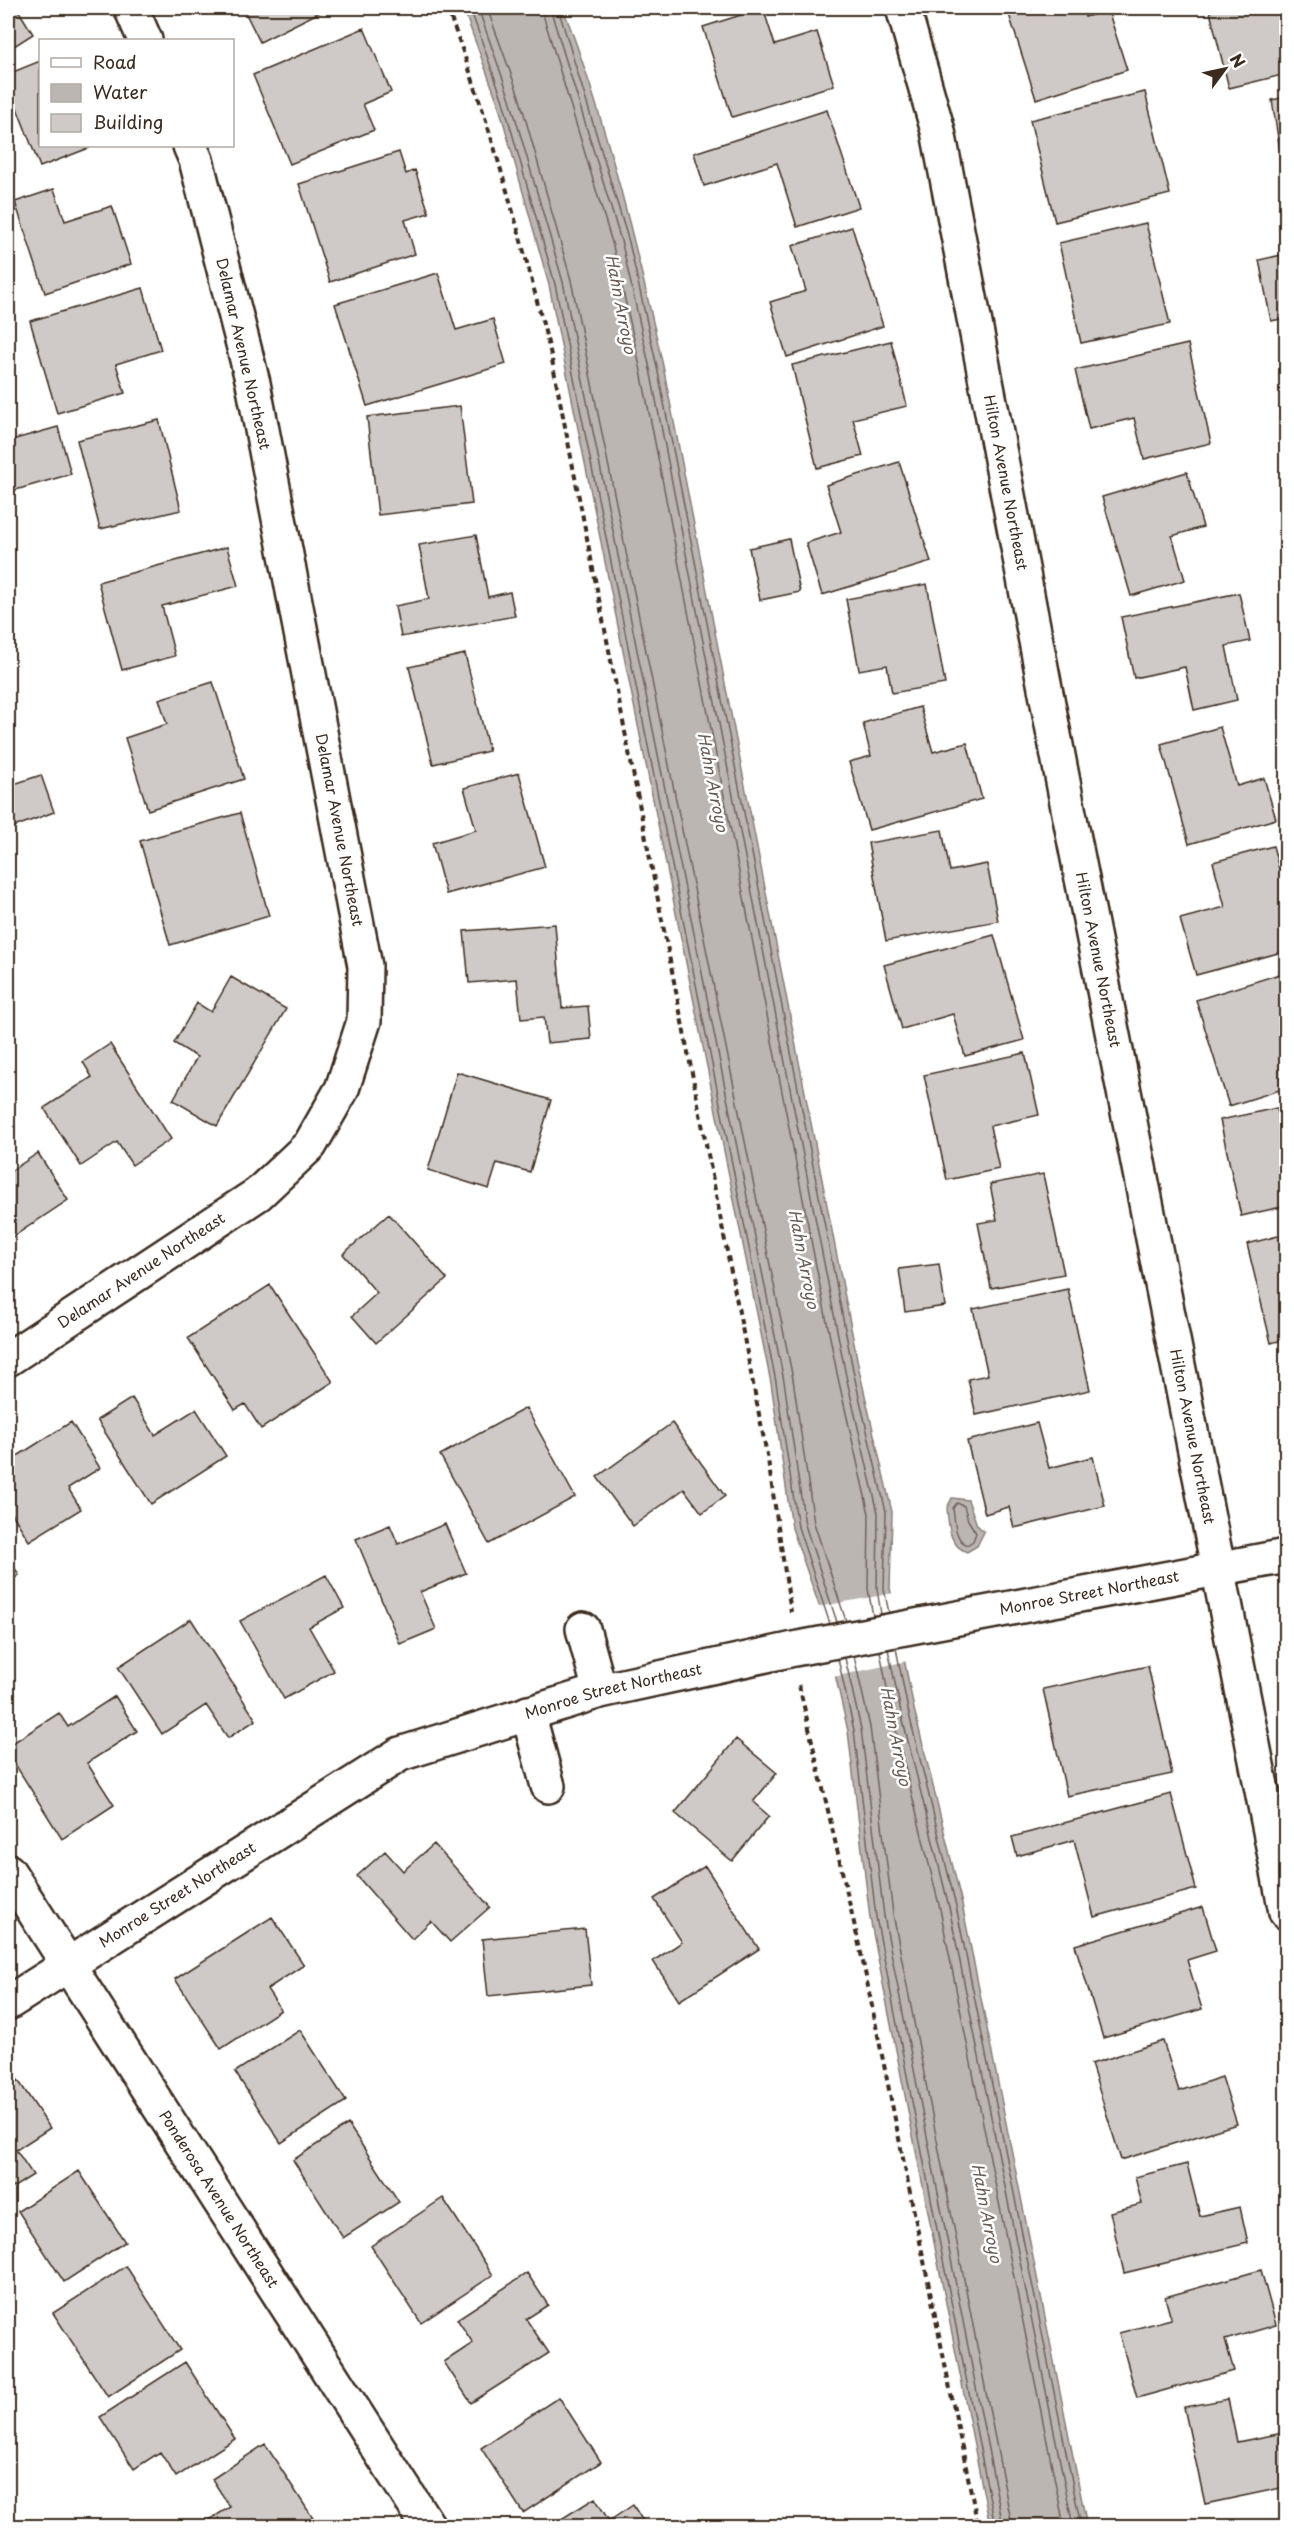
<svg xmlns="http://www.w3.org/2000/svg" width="1294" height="2534" font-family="'Playpen Sans',sans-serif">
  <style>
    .water { fill: #bcb6b3; stroke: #887e77; stroke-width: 1.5 }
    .pier { fill: #fff }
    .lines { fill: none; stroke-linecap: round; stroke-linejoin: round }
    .shore { stroke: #6f625a; stroke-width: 1.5 }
    .building { fill: #cfcac7; stroke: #3b2a1e; stroke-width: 1.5 }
    .minor-casing { stroke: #3b2a1e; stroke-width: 38 }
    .path { stroke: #3b2a1e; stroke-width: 4; stroke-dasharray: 6 4.5; stroke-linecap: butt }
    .minor { stroke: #fff; stroke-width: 33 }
    .labels { text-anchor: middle; stroke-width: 5; stroke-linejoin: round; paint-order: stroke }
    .street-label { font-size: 15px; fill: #3b2a1e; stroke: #fff }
    .water-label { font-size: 16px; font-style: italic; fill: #685b52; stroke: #fff }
  </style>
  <rect width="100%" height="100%" fill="#fff"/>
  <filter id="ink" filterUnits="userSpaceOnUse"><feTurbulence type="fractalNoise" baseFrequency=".0167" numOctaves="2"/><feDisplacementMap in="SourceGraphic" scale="12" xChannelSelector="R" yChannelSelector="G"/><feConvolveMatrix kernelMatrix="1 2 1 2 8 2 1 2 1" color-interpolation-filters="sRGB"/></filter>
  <g filter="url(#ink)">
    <path class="water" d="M463,8h100c44,115 73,237 100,358l197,1008 32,138 -2,76 24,121 48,195 125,622h-97l-120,-608 -22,-187 -28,-123 -28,-80 -21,-145 -222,-1098 -51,-182z
      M952,1498l16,2 9,25 7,7 -7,14 -10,6c-19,-7 -18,-27 -20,-44z"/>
    <path class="pier" d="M894,1593l13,68 -74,16 -16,-70z"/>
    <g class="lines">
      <path class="shore" d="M470,8l33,93 52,183 221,1098 22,145 32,97
        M478,8l32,91 53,183 221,1099 21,144 32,97
        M487,8l32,88 52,184 222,1099 21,144 32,98
        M541,8l72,238 28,125 197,1007 31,136 -1,75 5,27
        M550,8l72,236 28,125 196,1007 32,137 -1,76 4,25
        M558,8l71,234 28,125 197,1008 32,137 -2,77 5,24
        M957,1503l7,3 4,14 8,13 -3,8 -6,4c-13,-6 -12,-24 -14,-37z
        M896,1648l12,62 48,196 125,620
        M888,1649l13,63 48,195 124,619
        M880,1651l12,63 48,195 124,617
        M854,1656l16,71 23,187 119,612
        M845,1658l16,71 23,187 119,610
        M838,1659l16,71 22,187 119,609"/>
    </g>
    <path class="building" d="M8,8h9l16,26 -25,16z
      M243,8h85l-68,34z
      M763,8l12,37 42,-13 17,53 -102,32 -29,-90z
      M1007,8h75l3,9 23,-7 19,60 -91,29z
      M1209,8h77v66l-57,14z
      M364,28l27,64 -28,12 11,26 -84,34 -37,-89z
      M40,61v85h48l1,2 -49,19 -32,-82v-11z
      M1145,92l25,102 -115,28 -25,-102z
      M1286,97v91l-14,-88z
      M827,110l32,97 -62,20 -20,-64 -73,23 -10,-33z
      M399,152l7,22 9,-4 14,43 -24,7 10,34 -85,28 -31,-98z
      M54,189l11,32 47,-15 19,58 -86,29 -30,-91z
      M1146,223l24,101 -89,19 -22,-100z
      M852,227l31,99 -96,31 -17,-55 36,-11 -14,-45z
      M1286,254v64l-15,3 -12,-61z
      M438,273l18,57 37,-11 13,45 -139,42 -32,-102z
      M143,288l18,62 -45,14 9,29 -68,20 -27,-92z
      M891,341l16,65 -54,13 10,37 -46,12 -25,-103z
      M1188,344l23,99 -67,16 -10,-41 -45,11 -14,-59z
      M460,406l12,98 -94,11 -11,-98z
      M159,420l22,90 -81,19 -23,-89z
      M58,427l13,47 -59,17 -4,-16v-34z
      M899,462l32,100 -109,33 -16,-52 35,-11 -15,-47z
      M1187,472l16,55 -31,9 13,44 -54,16 -29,-99z
      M476,535l12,62 22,-5 5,24 -114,21 -6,-31 34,-7 -10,-54z
      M789,539l11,53 -40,8 -11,-52z
      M227,547l11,39 -76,20 13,50 -53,14 -24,-88z
      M927,584l18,100 -53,9 -5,-28 -28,5 -13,-71z
      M1239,593l11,48 -24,5 11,54 -43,10 -9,-43 -51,11 -13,-61z
      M465,654l24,97 -56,13 -24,-97z
      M213,682l31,97 -96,31 -23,-72 42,-14 -8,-25z
      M920,707l13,45 34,-9 15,56 -113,31 -20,-68 22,-6 -8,-33z
      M1220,727l17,59 27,-8 12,41 -87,25 -28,-100z
      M519,773l26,94 -99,27 -14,-51 44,-13 -12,-42z
      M41,775l13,37 -40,15 -6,-18v-23z
      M240,813l29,103 -99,29 -30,-104z
      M942,830l8,41 37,-7 11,57 -112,20 -18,-98z
      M1273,846l13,48v57l-90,24 -16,-56 45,-12 -12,-45z
      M555,924l7,84 26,-2 3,33 -44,4 -3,-26 -23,2 -4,-40 -48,4 -5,-52z
      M994,935l30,105 -59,16 -12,-42 -51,15 -18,-64z
      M1286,972v116l-57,18 -33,-106z
      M231,977l55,32 -69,117 -44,-26 24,-43 -23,-14 23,-40 14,9z
      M110,1044l61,95 -39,26 -15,-23 -36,24 -37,-58 48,-31 -9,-15z
      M1025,1053l14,62 -49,11 9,43 -52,11 -23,-105z
      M457,1072l94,28 -21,72 -33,-9 -8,26 -61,-19z
      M1277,1108l7,31 2,-1v68l-45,10 -21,-96z
      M38,1153l30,47 -60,40v-67z
      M1043,1174l21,100 -73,14 -13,-65 19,-3 -7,-36z
      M389,1214l58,65 -71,64 -24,-27 25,-23 -34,-39z
      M1286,1234v105l-15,4 -24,-99z
      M939,1264l6,42 -40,6 -6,-43z
      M270,1285l63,97 -72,47 -16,-25 -10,6 -47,-72z
      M1068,1289l22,101 -114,25 -8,-36 20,-4 -15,-66z
      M132,1398l23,37 41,-26 30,47 -75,48 -54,-84z
      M526,1408l49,89 -86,47 -49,-89z
      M71,1422l29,46 -32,20 13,21 -52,32 -21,-34v-45z
      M672,1423l53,73 -23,17 -18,-24 -51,37 -36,-49z
      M1037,1423l12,45 44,-11 12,49 -91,22 -5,-21 -24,7 -18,-73z
      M445,1524l21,49 -46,19 16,37 -36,15 -44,-105 34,-14 8,19z
      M8,1557l11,18 -11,8z
      M326,1575l18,33 -35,19 25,44 -50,28 -44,-78z
      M191,1619l65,101 -28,18 -22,-33 -44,29 -44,-67z
      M1148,1666l24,108 -105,22 -24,-107z
      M115,1696l22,35 -50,32 27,42 -52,34 -54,-86v-7l51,-33 9,14z
      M736,1739l41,34 -24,29 16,14 -37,45 -57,-48z
      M1171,1794l25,95 -102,28 -20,-77 -57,16 -5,-19z
      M434,1844l56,63 -40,35 -19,-21 -19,18 -55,-63 28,-25 18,20z
      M705,1866l54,83 -80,52 -26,-40 29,-19 -28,-43z
      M1203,1907l13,44 -29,9 15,49 -99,29 -28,-93z
      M272,1917l32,48 -37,24 14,21 -60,39 -46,-70z
      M585,1929l6,56 -103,11 -6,-57z
      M300,2030l46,71 -65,42 -46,-71z
      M1163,2041l16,50 43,-14 15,47 -116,36 -30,-96z
      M18,2080l32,48 -34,22 17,25 -25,16v-104z
      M348,2124l51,78 -56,36 -50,-78z
      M1187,2164l13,52 40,-9 8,36 -124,30 -14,-61 32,-8 -7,-27z
      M79,2171l46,71 -61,40 -46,-71z
      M443,2198l50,77 -72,48 -50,-77z
      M126,2266l54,84 -72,47 -55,-84z
      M1261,2270l15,55 -51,15 9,31 -97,27 -18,-65 52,-14 -6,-22z
      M527,2273l21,32 -22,14 23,34 -78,50 -27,-41 29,-19 -16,-24z
      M185,2362l50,77 -59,38 -16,-25 -26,17 -34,-52z
      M559,2397l42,65 -78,51 -42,-65z
      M1228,2399l9,43 46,-9 3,18v36l-81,17 -21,-97z
      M265,2444l53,82h-119l31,-19 -18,-28z
      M595,2498l14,23 24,-16 13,21h-96z
      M8,2506l13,20h-13z
      M1259,2521l1,5h-21z"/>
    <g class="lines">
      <defs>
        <g id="minor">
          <path d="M131,8l14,32"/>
          <path id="s1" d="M903,8l35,123 131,682 217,1099"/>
          <path id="s2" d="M8,1359l250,-165 52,-49 32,-56 22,-68 1,-55 -112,-583 -57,-223 -6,-14"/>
          <path d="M583,1629l17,62"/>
          <path d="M528,1713l20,73"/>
          <path id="s3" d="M8,1871l420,655"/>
          <path id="s4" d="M8,2003l392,-249 200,-63 194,-42 492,-93"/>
        </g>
      </defs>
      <use href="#minor" class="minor-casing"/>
      <path class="path" d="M447,8c43,113 74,230 104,347l217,1105 23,152
        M799,1685l64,277 115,564"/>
      <use href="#minor" class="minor"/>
    </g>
  </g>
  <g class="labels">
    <g class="street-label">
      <text transform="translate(243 354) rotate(77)" y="5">Delamar Avenue Northeast</text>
      <text dy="5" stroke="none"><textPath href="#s1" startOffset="486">Hilton Avenue Northeast</textPath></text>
      <text transform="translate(339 830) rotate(79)" y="5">Delamar Avenue Northeast</text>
      <text dy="5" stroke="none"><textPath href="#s1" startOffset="972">Hilton Avenue Northeast</textPath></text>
      <text dy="5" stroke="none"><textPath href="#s2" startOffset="160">Delamar Avenue Northeast</textPath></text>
      <text dy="5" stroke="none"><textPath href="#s1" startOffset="1458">Hilton Avenue Northeast</textPath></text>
      <text dy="5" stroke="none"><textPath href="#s4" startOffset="1173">Monroe Street Northeast</textPath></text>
      <text dy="5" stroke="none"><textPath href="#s4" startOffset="687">Monroe Street Northeast</textPath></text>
      <text dy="5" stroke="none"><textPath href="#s4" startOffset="201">Monroe Street Northeast</textPath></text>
      <text dy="5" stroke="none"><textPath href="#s3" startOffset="390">Ponderosa Avenue Northeast</textPath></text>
    </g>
    <g class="water-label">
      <text transform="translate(621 304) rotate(79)" y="6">Hahn Arroyo</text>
      <text transform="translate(713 782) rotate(79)" y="6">Hahn Arroyo</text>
      <text transform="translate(804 1259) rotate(79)" y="6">Hahn Arroyo</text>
      <text transform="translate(896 1736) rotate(79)" y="6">Hahn Arroyo</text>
      <text transform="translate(987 2213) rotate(79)" y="6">Hahn Arroyo</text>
    </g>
  </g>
  <rect width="1294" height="2534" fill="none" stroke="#fff" stroke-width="30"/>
  <rect x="15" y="15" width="1264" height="2504" fill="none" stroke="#3b2a1e" stroke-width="2" filter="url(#ink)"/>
  <rect x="39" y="39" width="195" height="108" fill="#ffffff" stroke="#b1aaa5" stroke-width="1.5"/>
  <rect x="51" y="58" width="30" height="9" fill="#ffffff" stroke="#b1aaa5" stroke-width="1.5"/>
  <text x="93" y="69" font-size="18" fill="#3b2a1e">Road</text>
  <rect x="51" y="84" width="30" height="18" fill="#bcb6b3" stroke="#b1aaa5" stroke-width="1.5"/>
  <text x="93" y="99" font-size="18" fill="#3b2a1e">Water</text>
  <rect x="51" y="114" width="30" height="18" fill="#cfcac7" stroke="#b1aaa5" stroke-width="1.5"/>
  <text x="93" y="129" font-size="18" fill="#3b2a1e">Building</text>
  <g transform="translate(1225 69) rotate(57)" stroke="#ffffff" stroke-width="4.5" paint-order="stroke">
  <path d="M0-4.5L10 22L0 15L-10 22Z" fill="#3b2a1e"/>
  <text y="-9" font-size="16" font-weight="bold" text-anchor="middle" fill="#3b2a1e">N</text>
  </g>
</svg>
